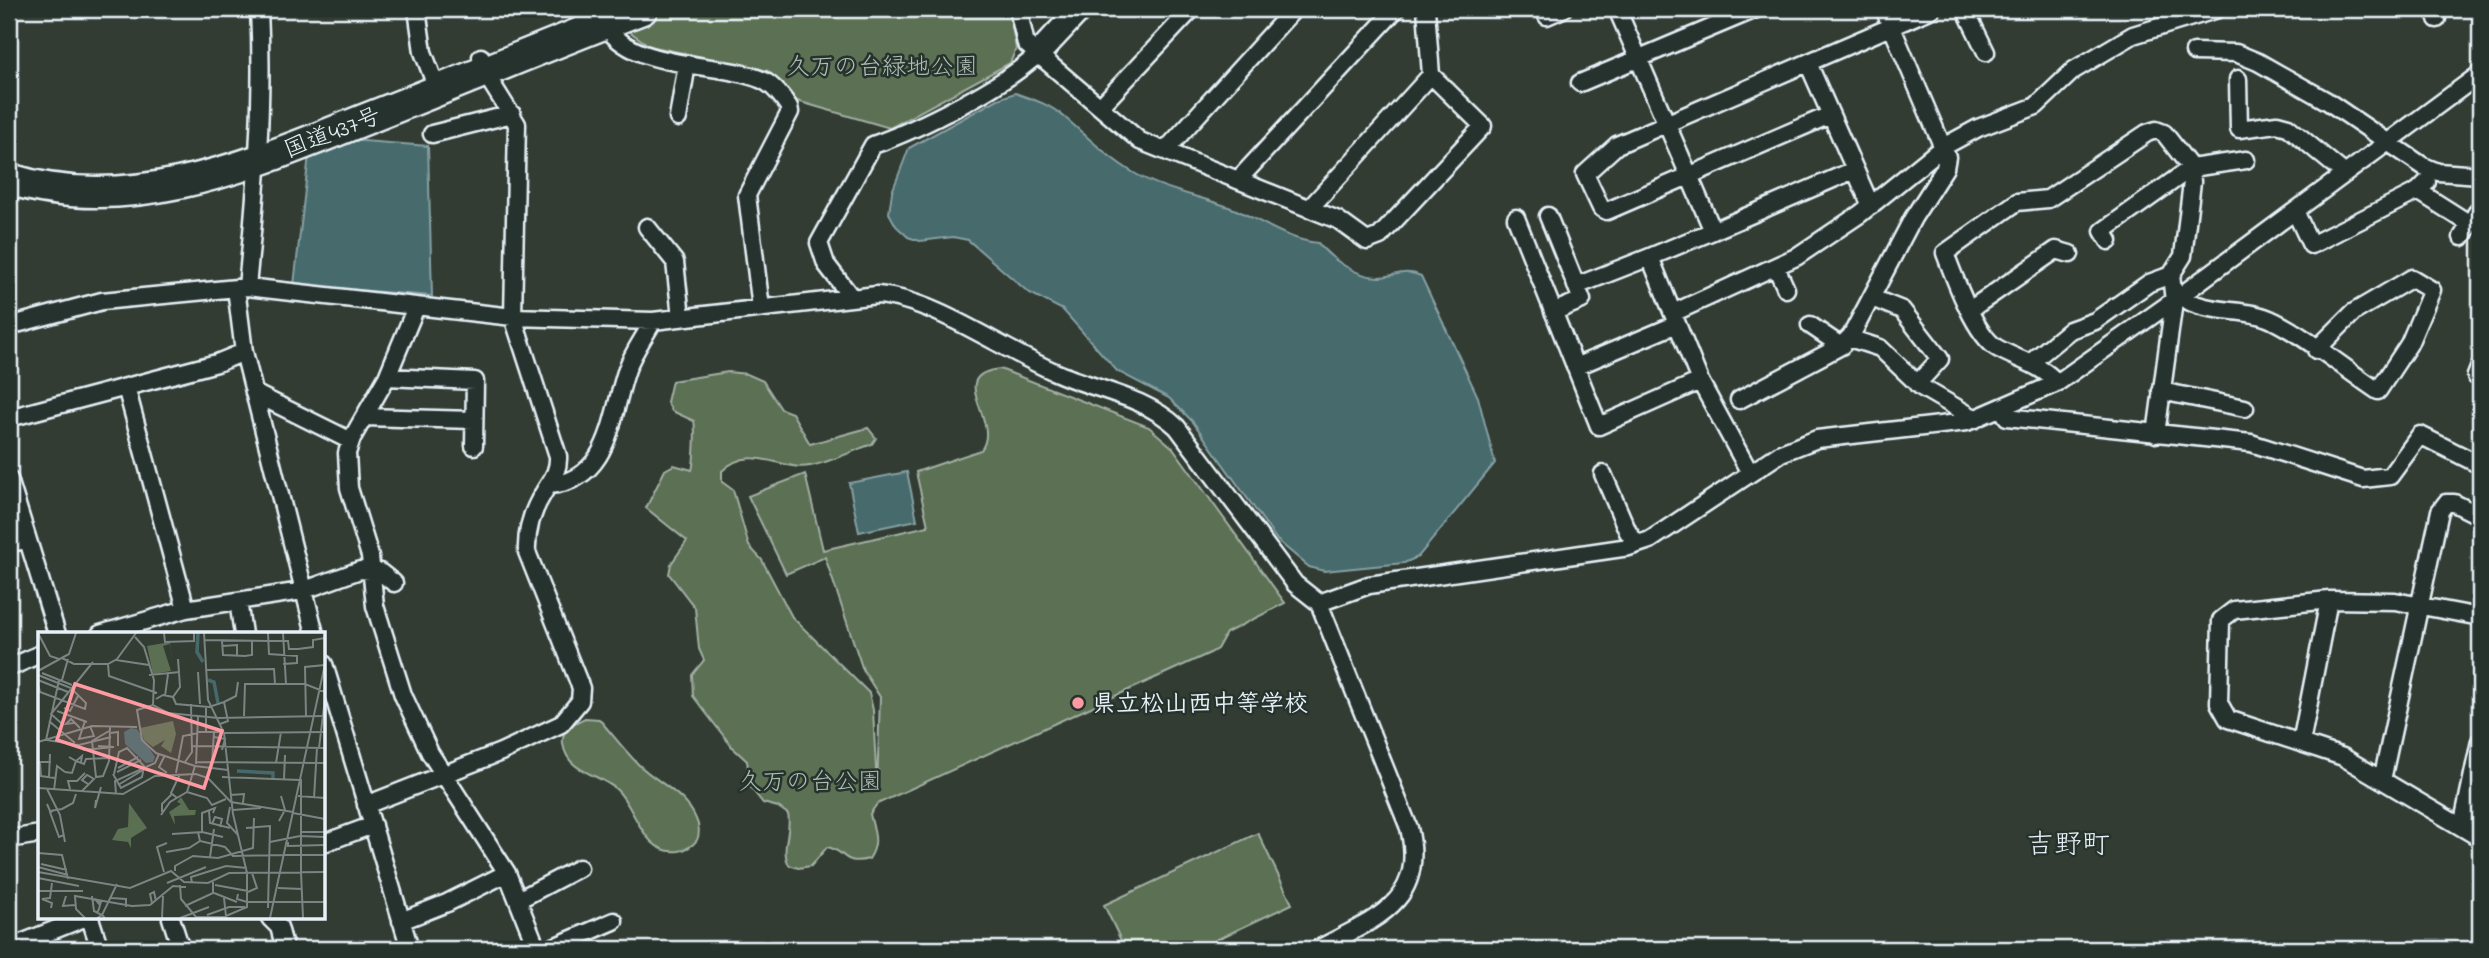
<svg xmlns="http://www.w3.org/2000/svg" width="2489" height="958" font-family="'Indie Flower','Klee One',sans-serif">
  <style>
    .green { fill: #5b6f52; stroke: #a2b0a5; stroke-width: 2 }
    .water { fill: #466a6c; stroke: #87a0a4; stroke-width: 2 }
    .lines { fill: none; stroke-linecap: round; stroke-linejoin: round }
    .street-casing { stroke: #e8f1f8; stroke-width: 21 }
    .secondary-casing { stroke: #e8f1f8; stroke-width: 28 }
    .highway-casing { stroke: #e8f1f8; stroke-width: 35 }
    .street { stroke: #26332d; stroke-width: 16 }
    .secondary { stroke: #26332d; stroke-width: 23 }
    .highway { stroke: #26332d; stroke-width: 30 }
    .poi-dot { fill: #ff9aa2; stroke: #26332d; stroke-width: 2.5 }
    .labels { text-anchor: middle; stroke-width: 5; stroke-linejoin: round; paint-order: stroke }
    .park-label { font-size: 24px; fill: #b0bdb6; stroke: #26332d }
    .street-label { font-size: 24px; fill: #e8f1f8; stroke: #26332d }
    .poi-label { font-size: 24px; font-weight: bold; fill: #e8f1f8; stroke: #26332d; text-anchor: start }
    .quarter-label { font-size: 28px; fill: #e8f1f8; stroke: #26332d }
    .inset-river { fill: none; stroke: #466a6c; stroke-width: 3.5 }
    .inset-road { fill: none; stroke: #7b8482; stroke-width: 2 }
    .view { fill: #ff9aa2; fill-opacity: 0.15; stroke: #ff9aa2; stroke-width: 3.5 }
    .inset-edge { fill: none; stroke: #e8f1f8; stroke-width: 3.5 }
  </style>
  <rect width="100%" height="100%" fill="#323c33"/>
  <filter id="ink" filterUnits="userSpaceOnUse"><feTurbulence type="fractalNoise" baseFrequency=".0143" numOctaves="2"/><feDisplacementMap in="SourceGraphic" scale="14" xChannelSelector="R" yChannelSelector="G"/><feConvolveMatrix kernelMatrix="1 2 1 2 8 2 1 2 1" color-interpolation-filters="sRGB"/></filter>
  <g filter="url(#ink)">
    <path class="green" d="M669,9h340l7,40 -6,14 -120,65 -93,-27 -29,-30 -118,-25 -27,-19z
      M1000,369l149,58 24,21 112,155 -59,30 -9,16 -7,4 -333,151 -7,10c4,18 10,29 -1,45 -27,7 -22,-8 -42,-12l-16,19 -13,2 -9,-3c-9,-17 3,-32 -1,-51l-10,-7 -15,-4 -12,-15 -4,-27 -14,-13 -40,-52 -1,-21 12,-15 -5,-11 -4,-41 -26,-34 2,-10 16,-23 -41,-33 19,-38 9,-5 18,5c2,-5 4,-43 2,-49l-22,-10 -5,-9 5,-21 56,-9 19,2 16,7 18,28 11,4 18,31 58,-16 8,10 -4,6c-20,7 -41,18 -62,22 -28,6 -58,-24 -88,5v11l11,8 16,56 13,14 30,57 77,76 4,17 4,79 3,-92 -17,-27 -38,-113 -39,17 -38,-78 57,-22 18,76 105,-24 -12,-54 65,-22c22,-29 -38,-75 19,-81z
      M585,718l14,1c13,15 25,31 39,45 18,18 48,30 58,55 3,6 4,15 1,21 -4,6 -12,10 -18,11 -36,5 -43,-43 -62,-61 -19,-18 -49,-16 -54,-46 -2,-16 10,-20 22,-26z
      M1258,833l34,71 -95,45h-72l-21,-44z"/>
    <path class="water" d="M1015,93c17,6 34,11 48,23 24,20 44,41 71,57 31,18 67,23 100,36 28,12 53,31 84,34 13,16 39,34 60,34 16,0 26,-9 43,-1l57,121 17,66 -77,94 -14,6 -80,8 -15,-4 -32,-27 -84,-118 -24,-24 -52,-27 -54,-61 -35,-18 -60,-52 -15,-3 -33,4 -12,-4 -12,-11 -7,-13 3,-21 17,-44 89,-49z
      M350,140l78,6 4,150 -138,-11 15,-130z
      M907,472l10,48 -58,12 -10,-49z"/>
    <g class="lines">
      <defs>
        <path id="street" d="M417,9l6,43 15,39
          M1018,9l8,35 114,97 198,79 29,21 13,-5 103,-110 -52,-51 -5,-66
          M1617,9l96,222 -63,26 50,124 50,92
          M1965,9l21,43
          M2436,9l1,10
          M1547,16l16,-7
          M603,20c24,52 113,40 159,60 10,4 21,18 27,27l1,5 -43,83 14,113
          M2194,52l42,1 22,9 69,39 96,65 15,6 42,3
          M1808,63l63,143
          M2238,79l1,50 38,-5 11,3 57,47
          M1580,83l176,-74
          M1100,107l92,-98
          M1830,115l-223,96 -6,-3 -16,-34 32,-29 315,-136
          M678,118l9,-54
          M432,134l80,-20
          M1165,151l129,-142
          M1238,180l158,-171
          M2418,191l52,33
          M1309,209l122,-134
          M2295,211l16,34 107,-54 9,-9
          M1548,216l34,84 -29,12
          M1516,218l83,208 101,-45
          M647,227l28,35 6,55
          M1713,231l141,-61
          M2462,237l15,-25
          M2109,241l-6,-10 88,-63 55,-8
          M1776,267l10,22
          M1576,286l74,-29
          M247,287c9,-93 17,-184 12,-278
          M236,288l8,64 71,282
          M2180,296c27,20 65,10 94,25 33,16 72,49 104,70l31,-47 23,-54 -20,-12 -58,34 -38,38
          M852,298l-26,-34 -7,-21 54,-98c46,-16 130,-58 165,-91
          M1872,298l30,12 38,49 -23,25
          M416,307l-29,70 -35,61 -5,15 2,35 21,68 5,50 28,89 27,58 77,120 30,76
          M1971,309l85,-59 14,4
          M1673,313l123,-56 64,-43 83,-67 35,-19 58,-22 38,-36 59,-35 85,-26
          M1810,325l31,21
          M9,326l93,-25 145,-14 266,30 140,4 224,-26c57,4 124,54 178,77 40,18 89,24 122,55l118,157 24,19 90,225c18,75 -35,91 -91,121
          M1849,338l31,10 41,39 55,32
          M2030,363l40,-33 25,-9 54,-38 22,-8
          M1575,367l102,-43
          M2476,376l4,-10
          M387,377l88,4 -1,65
          M2057,383c-16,-19 -39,-23 -60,-35 -22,-13 -43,-71 -52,-95l72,-51 31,-3 99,-66 9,-3 8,3 27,35 1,14 -9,74 -12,19 3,26 -18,133
          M126,387l60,222
          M2161,391l84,17
          M254,393l97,48
          M1739,400l102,-54 10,-10 62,-118 32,-50 2,-11 -63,-148
          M2002,409l5,8 244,26 112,36 27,-3 30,-41 60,30
          M364,417l110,3
          M9,418l208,-55 27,-11
          M1603,474l25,58 9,12
          M9,479l48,155
          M549,485c62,-4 62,-71 78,-116 6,-17 18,-33 26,-48
          M9,544l18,-5
          M238,601l5,33
          M1319,603l50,-18 260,-38 21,-7 131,-87 36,-14 150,-17 90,-39 123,-87 300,-222
          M2480,617l-85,-16 -66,-1 -95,10 -13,10 -2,83 9,16 115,38 137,81
          M100,634l86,-25 116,-18 58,-21 20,2 14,11
          M324,664l86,285
          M9,668l31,-14
          M2301,743l28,-143
          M2382,780l58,-269 6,-8h8l26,13
          M366,805l135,-53 60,-28 19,-23 1,-13 -54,-136c-1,-21 5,-41 17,-60 7,-12 15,-20 14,-36l-45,-139 4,-193 -25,-40 -11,-27
          M2462,827l18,-86
          M9,839l31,-5
          M324,843l49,-18
          M518,900l61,-32
          M90,918l10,31
          M171,918l10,31
          M270,918l9,9 6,22
          M401,921l46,-18 60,-30
          M9,948l75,-30
          M549,949l65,-28"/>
        <path id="secondary" d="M1038,54l42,-45"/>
        <path id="highway" d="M9,179c126,40 252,-19 367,-64 89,-35 177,-72 266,-106"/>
      </defs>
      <use href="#street" class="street-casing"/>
      <use href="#secondary" class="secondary-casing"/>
      <use href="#highway" class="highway-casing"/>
      <use href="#street" class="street"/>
      <use href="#secondary" class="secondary"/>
      <use href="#highway" class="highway"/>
    </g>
  </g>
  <circle class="poi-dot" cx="1078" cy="703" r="7"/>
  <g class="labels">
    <g class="park-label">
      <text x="882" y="74">久万の台緑地公園</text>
      <text x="810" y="789">久万の台公園</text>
    </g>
    <g class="street-label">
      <text transform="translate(332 132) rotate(-21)" y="8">国道437号</text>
    </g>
    <g class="poi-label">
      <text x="1092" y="711">県立松山西中等学校</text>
    </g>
    <g class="quarter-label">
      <text x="2068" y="853">吉野町</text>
    </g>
  </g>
  <g transform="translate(38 632)">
    <rect width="287" height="287" fill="#323c33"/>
    <path d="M132,10l3,24 -3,-22 -7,2 8,25 -18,3 -6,-28zM135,89l3,13 -5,19 -10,-7 4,-6 -12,7 -9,-7 -4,-12zM143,165l8,13h7l-1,5 -21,1 1,9 -6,-13 12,-8 -4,-2zM91,171l18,25 -16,10v10l-3,-6 -16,-2 6,-11 10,-2z" fill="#5b6f52"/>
    <path d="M93,96l6,1 18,28 -2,5 -7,1 -21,-19 -1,-12z" fill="#466a6c"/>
    <path class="inset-river" d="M160,1l-1,19 6,10M170,48l6,2 4,21M199,139l36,2v5"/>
    <path class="inset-road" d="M0,1l12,23 9,3M126,1l1,9 29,-1v-8M166,1l4,67 16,33 9,81 14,59M230,1l1,21 29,2M245,1l3,51M97,5l9,10 10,33 -1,25M166,8l64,1M184,9l1,14 22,1 7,-1v-15M230,9h20l1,8h9l15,-2v-7l12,-2M184,14l15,-1v10M24,26l12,6h34l9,-5 19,-26M78,28l33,5M70,32l1,12 48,17M245,32l14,-1v-8M168,38l68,-1 1,15M0,39v14l1,3 1,4 45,17 1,-6 -15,-15 -33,-13M0,39l31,-17 7,-21M160,40l2,32M4,41l30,12M111,43l31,-3M0,48l30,12M21,48l-13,60 33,5 32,-8M24,48l6,-21M127,64l3,-22M135,65l7,-10 -2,-28M118,67l7,-4 10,2 3,7 33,3 15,-5 4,19 -8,3M186,70l12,-6 2,-14M26,76l6,3 8,-15M19,79l30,11M206,84l1,-32h60l20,8M268,84l-1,-49 20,-2M27,86l-4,5 -10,-9 42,-52M11,89l26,22M47,89l-6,18 15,-3 -4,-10M36,91l-8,1 5,-5 9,9M71,99l-17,10 4,36 7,-1 6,-15 1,-34M159,100h26M168,100v-25M73,101l7,-1v14M186,101l101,-1M176,105l11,2 -3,11M0,110l54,-16 45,1M154,114l133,2M281,116l6,-50M45,118l31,-3 -16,-1M127,123l-6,12 8,6M31,125l7,4 6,-5 -1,6M13,130h-11l1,14 14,2M147,130l7,-10 -1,-48M158,130l129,1M174,131l2,-31M238,131l5,-31M158,132l2,-48M80,136l20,-11M190,138l-33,-4 -39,-13 -14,-13 -5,-30 16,-5 15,8 50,5 107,-2M27,140l7,1 4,-12 8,3 2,-5 23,-1M79,140l24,-12M138,141l7,-37 15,-3M75,142l8,14 21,-11 2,-11 -17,-18 -8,4 -5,22M11,145l1,-23M184,145l78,3M246,147l1,-24M80,153l25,-15M0,156l85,6 32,-18 41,-2 12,4 23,24 62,10M9,157l13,26 5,27M32,157l-2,-8h9l8,-8M16,158l3,-24 8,6M44,159l12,-12 -7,-4 -5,5 6,4M149,160l20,6 5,7 14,-6M149,160l8,-26M78,162l-1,-13 40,-18 4,-9M192,163l14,-1 -1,9M260,164l27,2M139,166l-6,-5 9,-19M276,166l3,-50M58,168l-1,8 6,-21M9,172l3,7 12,-2 11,-6 3,-9M192,175l-3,16 11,12M195,178l28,-2M15,179l-3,1 9,25 5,-2M171,179l1,12 20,5M124,180v-8l10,-10M255,181l32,6M123,183l9,-13 17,-10M241,189l6,-11 -4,-14M174,192l3,-7 7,2 -2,8M208,196l24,-2 -2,82M160,200l2,9 25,6 8,9 50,-1M164,200l21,5M262,200h24M134,202l30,-2v-19l13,-5 -2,5M262,204l25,1M232,210l30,-6M250,210v4l37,-1M128,220l23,-4 11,-7M0,221l24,2 6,24M246,223h41M172,225l4,-28M3,232l26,6M0,235l30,8M137,239v-5l18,-10 25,2 35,-10 1,-30M0,240l92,16 41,-17 13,11 24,1 21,-10 96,-1M126,240l-7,-25 10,-4M263,240v-93M263,240l2,46M0,246l41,8M129,251l39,-16M154,251l-1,-6 35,-11 21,2M142,253l1,14 15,18h31M177,253l33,6M240,256l24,1M0,259h45M210,260l9,-4 -5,-15M176,261l23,9M200,262l-1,5 10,3v-28M28,264l-3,10 12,-1M54,264l2,15 8,4 -5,3M73,266l15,1v8M186,266l2,18 21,-9v-5h78M114,271l-2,-9 4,-2 2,9M147,274l28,-13v-11M13,276l1,-5 -10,-4 8,-1 2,-15M59,281l2,-4 1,-4 1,-3 -6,-3 5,6M169,283l22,-8h16M47,286l-9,-9 -1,-13 57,10 18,-1 23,-19 13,1M67,286l-3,-3 15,-31M124,286l1,-22M142,286l29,-11M232,286l55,-254"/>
    <path class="view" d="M37,52l147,47 -18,57 -147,-48z"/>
    <rect width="287" height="287" class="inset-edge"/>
  </g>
  <rect width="2489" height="958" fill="none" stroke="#26332d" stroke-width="35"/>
  <rect x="18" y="18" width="2454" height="923" fill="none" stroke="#e8f1f8" stroke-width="2.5" filter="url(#ink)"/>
</svg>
